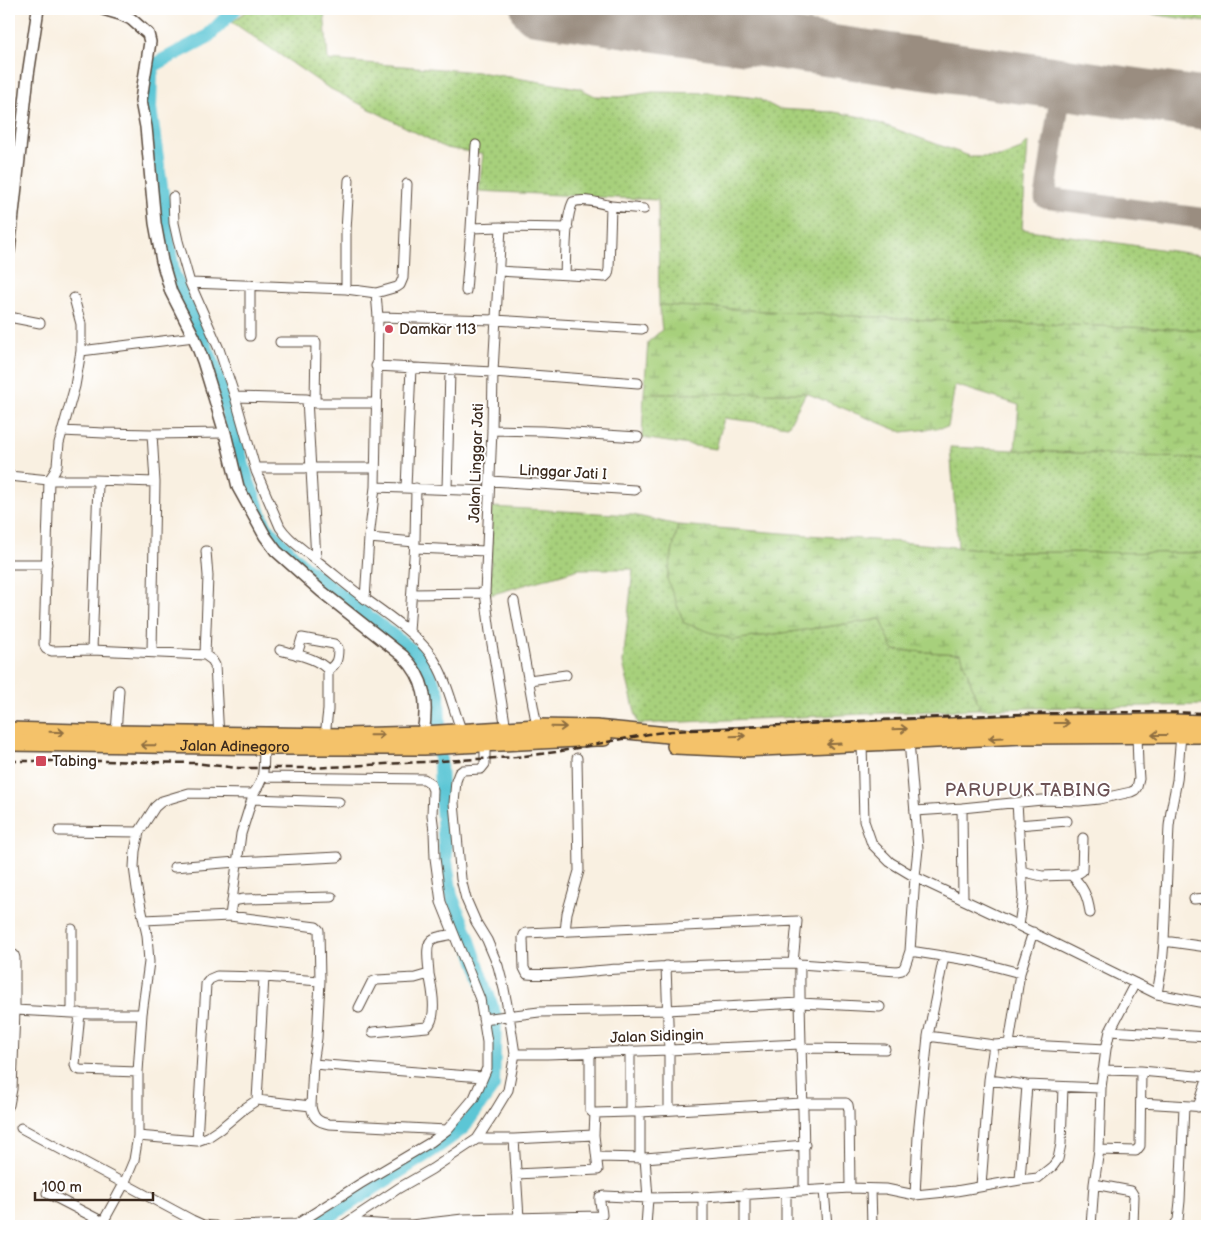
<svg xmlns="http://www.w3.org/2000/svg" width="1216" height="1235" font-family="'Balsamiq Sans',sans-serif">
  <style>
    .grass { fill: url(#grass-dots); stroke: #717d4d }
    .wetland { fill: url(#wetland-marsh); stroke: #717d4d }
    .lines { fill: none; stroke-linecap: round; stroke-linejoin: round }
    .river { stroke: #5bc6d5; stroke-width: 14 }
    .taxiway { stroke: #9a8d80; stroke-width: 21 }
    .runway { stroke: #9a8d80; stroke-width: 52 }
    .minor-casing { stroke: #58483b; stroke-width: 11 }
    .tertiary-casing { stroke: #58483b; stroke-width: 14 }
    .trunk-casing { stroke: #58483b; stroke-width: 18 }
    .minor { stroke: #fff; stroke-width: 9 }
    .tertiary { stroke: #fff; stroke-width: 11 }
    .trunk { stroke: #f4c26a; stroke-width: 15 }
    .rail { stroke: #3b2a1e; stroke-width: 2.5; stroke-dasharray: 8 4; stroke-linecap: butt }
    .oneway { stroke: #8e6e40 }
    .poi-dot { fill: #d1495b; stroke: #fff; stroke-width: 2 }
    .labels { text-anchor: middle; stroke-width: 4; stroke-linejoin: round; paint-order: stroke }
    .poi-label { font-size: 15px; fill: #3b2a1e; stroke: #fff; text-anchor: start }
    .street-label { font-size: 15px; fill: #3b2a1e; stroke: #fff }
    .quarter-label { font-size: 18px; letter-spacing: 1px; fill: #6d5356; stroke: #fff }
  </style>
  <defs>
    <pattern id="grass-dots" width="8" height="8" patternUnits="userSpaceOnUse" patternTransform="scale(1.25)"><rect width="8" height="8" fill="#a7d07c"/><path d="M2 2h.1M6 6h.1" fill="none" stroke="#89a965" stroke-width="1.8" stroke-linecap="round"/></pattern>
    <pattern id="wetland-marsh" width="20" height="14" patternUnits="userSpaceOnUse" patternTransform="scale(1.25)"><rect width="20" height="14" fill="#a7d07c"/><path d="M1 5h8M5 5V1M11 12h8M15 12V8" fill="none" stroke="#89a965"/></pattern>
  </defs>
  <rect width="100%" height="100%" fill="#fff"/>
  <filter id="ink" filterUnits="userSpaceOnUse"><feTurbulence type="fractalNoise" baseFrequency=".02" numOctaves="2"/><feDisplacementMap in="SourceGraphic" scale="10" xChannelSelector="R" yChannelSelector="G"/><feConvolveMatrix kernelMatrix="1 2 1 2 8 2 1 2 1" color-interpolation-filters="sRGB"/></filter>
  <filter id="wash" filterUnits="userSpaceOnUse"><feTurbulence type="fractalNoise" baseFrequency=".0096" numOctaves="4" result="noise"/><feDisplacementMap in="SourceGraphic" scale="20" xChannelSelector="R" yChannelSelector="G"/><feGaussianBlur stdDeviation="1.12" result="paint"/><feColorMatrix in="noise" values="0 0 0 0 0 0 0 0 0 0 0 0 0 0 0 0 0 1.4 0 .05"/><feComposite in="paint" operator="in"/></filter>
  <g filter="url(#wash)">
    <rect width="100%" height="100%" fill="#f9f0e1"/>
    <path class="grass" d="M249,9h75l4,51 150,12 101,16 16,8 24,1 34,-5 60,1 44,5 21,11 56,3 28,5 110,40h28l21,-8 7,-7 -6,87 185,27v74l-282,-10 -266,-15 -1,-105 -179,-9 4,-37 -37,-6 -119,-61 -95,-65z
      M1116,9h91v13z
      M806,393l-18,33 -64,-8 -8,31 -74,-11 2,-44z
      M950,447l257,12v94l-193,-1 -56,-5z
      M492,507l141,8 45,10 -11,54 66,61 148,-21 13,31 67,4 19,55 -342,15 -15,-61 10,-94h-54l-89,26z"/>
    <path class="wetland" d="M659,305l266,15 282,10v129l-192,-9 4,-45 -64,-20 -7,42 -46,5 -96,-39 -162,1 4,-52 14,-12z
      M678,525l222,17 114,10 193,1v152l-227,4 -19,-55 -68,-4 -12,-31 -148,21 -49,-17 -17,-44z"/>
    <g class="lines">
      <path class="river" d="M235,9l-28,28 -53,28 -3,9 -1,34 23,165 41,92 33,114 18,47 38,40 111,86 11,12 13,30 3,98 5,69 5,35 15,36 29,84 -2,70 -30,42 -29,21 -120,77"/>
      <path class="taxiway" d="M1062,84l-17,114 162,21"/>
      <path class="runway" d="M537,9l670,95"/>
    </g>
  </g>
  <g filter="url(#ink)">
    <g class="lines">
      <defs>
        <path id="minor" d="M349,180l-3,51v58l30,4 21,-6 3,-2 3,-7 4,-94
          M173,197l1,26 4,18 12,42 29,66 16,48 21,74 24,56c9,14 23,22 36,33 16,12 31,26 48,38 21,15 52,36 67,57 16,23 21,51 31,77
          M501,227l-8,145 -1,58 -7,163 5,39 16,97
          M471,228l30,-1 67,1
          M499,271l106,6 3,-3 1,-5 2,-63 33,3
          M565,275c1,-19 0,-57 8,-73 11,-4 27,1 38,4
          M190,283l156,6
          M466,291l5,-63 5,-83
          M74,298l7,26v27l-6,35 -16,57 -2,22 -2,6 -6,9 -5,164 2,5 6,2 40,-1 113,5 7,5 3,5 4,73
          M9,317l31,6
          M378,317l117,3 147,9
          M250,336v-51
          M280,342h36l-1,61
          M81,351l113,-14
          M376,366l117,6 145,11
          M235,397l72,2 2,1 2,2 4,1h61
          M307,399l9,160
          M492,430l50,1 96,6
          M62,431l42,2 48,1
          M255,468h120
          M9,476l40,4h46l3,4 -6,166
          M95,480l60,2
          M490,481l145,9
          M375,487l114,4
          M406,488l5,-121
          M447,489l3,-119
          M369,538l46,4
          M415,548l71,3
          M9,564h38
          M412,594l73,-1
          M365,599l4,-61 6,-51 3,-170 -2,-24
          M514,601l23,126
          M409,632l6,-90 1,-54
          M280,650c16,5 36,7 48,20v40l-3,26
          M152,652l3,-170 -3,-48 73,-1
          M205,655l3,-79 -2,-25
          M297,655l5,-17 32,6 4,4c0,11 -1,16 -10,22
          M529,680l37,-5
          M116,733l3,-43
          M862,743l2,78 8,23 18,18 25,15 104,49 138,68 42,8 8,1
          M263,777l161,2 6,4 3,7 -1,25 2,16 1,27 6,44 39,97 7,43v26l-13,30 -27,32 -16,12 -71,42 -66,42
          M252,799l87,3
          M1017,803l6,94 -4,29
          M962,808l1,91
          M915,811l47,-3 80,-8 37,1 20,-2 32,-7 4,-2 2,-3 2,-8 -1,-14 -1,-30
          M1018,825l49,-4
          M59,831l80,1
          M174,867l62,-5 102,-5
          M1021,871l21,5 29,-1c12,11 17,22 19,38
          M1071,875l8,-2 3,-2 1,-33
          M1194,899l13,-1
          M232,901l12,-2 88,-2
          M230,916l11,-82 11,-35 1,-5
          M144,920l86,-4 86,11 3,3 1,51 -3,57 -4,26 -2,42c2,12 7,16 18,18l118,6
          M72,929v84
          M565,932l2,-19 12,-42 -2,-113
          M1164,941l43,6
          M910,951l64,10 46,12
          M9,955h5l1,3v52h-6
          M793,963c-58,1 -116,2 -173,6 -30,1 -64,8 -93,5l-3,-6 -1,-30 1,-3 2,-2 271,-12 -4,42 7,1c-1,76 5,151 4,227
          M800,964l97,7 5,-1 3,-4 5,-15 5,-74 3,-28 -9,-108
          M666,966l3,84v60
          M1157,994l5,-29 2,-24 5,-115 2,-15 6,-31 4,-45
          M359,1008l13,-26 5,-2 38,-2 14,-4c0,-8 -5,-31 4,-35 5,-3 14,-3 20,-5
          M80,1013l-5,52 1,3 4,2 58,2
          M483,1019l56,-7 128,-2 133,-7 80,4
          M1110,1031l25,-48
          M373,1032l54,-5c11,-9 5,-40 2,-53
          M928,1036l66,9 15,-1 97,5
          M1009,1044l11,-71 13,-41
          M801,1048l84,1
          M630,1051v61h10v46
          M590,1052v58l2,2 3,1 35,-1
          M515,1054h32l122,-4 132,-6
          M313,1064l169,13
          M1103,1070l38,1 66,6
          M989,1080l38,5 74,3
          M257,1100l7,-123
          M1141,1103l66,4
          M9,1105l3,-16 3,-79 76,4h51
          M1198,1107l9,-27
          M640,1112l162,-9h44l2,2 1,6 1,77
          M21,1128l171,92 11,5 12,1
          M138,1136l59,5 11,-4 12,-8 25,-21 12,-8 54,6
          M477,1139h37l80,-4
          M514,1139l5,79
          M197,1141l9,-157 4,-5 7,-3 47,1 56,4
          M1099,1150l37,1 4,-5 1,-75
          M597,1157l48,1 160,-13
          M645,1158l3,40 -2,28
          M516,1174l82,-4 -4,-35 1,-22
          M1020,1180l7,-95
          M1094,1184l37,7 3,5 -1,30
          M981,1186l8,-106 5,-35
          M871,1189l1,37
          M824,1190l3,36
          M786,1192v34
          M47,1193l64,33
          M915,1195l3,-59 10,-100 16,-80
          M103,1222l21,-38 10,-24 4,-24v-64l4,-58 7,-52 -2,-27 -10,-46 -3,-22 1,-16 4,-19 16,-25 7,-6 27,-8 64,1c13,-16 10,-28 11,-47
          M349,1222l42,3h20l52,-6 135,-3 4,-1c0,-6 -3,-12 -2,-18l5,-1 43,2 55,-1 147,-9 36,1 29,6 41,-4 64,-11 18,-2 15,-12 5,-7 3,-15 2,-57
          M235,1226l62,-2
          M342,1226l57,-38 33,-19 45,-30 17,-26 14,-23 7,-36 -6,-39 -5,-26 -6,-23 -11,-26 -11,-18 -10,-23 -5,-20 -7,-76 2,-22 3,-8 4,-3 18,-1 4,-5v-21
          M703,1226v-29
          M745,1226v-32
          M1091,1226l3,-42 5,-34 2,-62 5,-39 4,-18 97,6
          M1174,1226l4,-6 2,-19 4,-95"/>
        <path id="tertiary" d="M103,9l17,5 11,5 17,15 2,8 -7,44 -2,15 5,26 9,96 7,38 9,31 23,45 9,24 22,72 13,54 27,49 11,15 45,40 82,65c23,23 25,47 20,78
          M9,251l19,-176 10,-66"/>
        <g id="trunk">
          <path d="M9,730l107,3 229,3 78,-2 114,-7 59,1 93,9 336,-14 147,-1 35,1"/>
          <path id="s1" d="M9,743l267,4h148l172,-9h8"/>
          <path d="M675,746l67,3 282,-13 183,-1"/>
        </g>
      </defs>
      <use href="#minor" class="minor-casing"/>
      <use href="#tertiary" class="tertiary-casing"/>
      <use href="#trunk" class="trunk-casing"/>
      <use href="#minor" class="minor"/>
      <use href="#tertiary" class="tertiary"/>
      <use href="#trunk" class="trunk"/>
      <path class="rail" d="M9,761h91l94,2 44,5h73l205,-11 40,-5 93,-18 23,-3c178,-9 357,-22 535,-18"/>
    </g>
    <defs><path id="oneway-shaft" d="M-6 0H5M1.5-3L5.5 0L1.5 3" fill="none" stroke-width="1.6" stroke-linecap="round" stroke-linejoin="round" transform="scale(1.25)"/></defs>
    <g class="oneway">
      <use href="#oneway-shaft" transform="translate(1062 723)"/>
      <use href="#oneway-shaft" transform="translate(559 727) rotate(1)"/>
      <use href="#oneway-shaft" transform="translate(900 729) rotate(-2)"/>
      <use href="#oneway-shaft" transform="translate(57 732) rotate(2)"/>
      <use href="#oneway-shaft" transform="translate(377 735) rotate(-1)"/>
      <use href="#oneway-shaft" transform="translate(1159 735) rotate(180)"/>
      <use href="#oneway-shaft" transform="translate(738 736) rotate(-2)"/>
      <use href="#oneway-shaft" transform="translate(996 738) rotate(177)"/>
      <use href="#oneway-shaft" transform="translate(834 744) rotate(177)"/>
      <use href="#oneway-shaft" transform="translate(148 745) rotate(-179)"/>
    </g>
  </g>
  <g class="poi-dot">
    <circle cx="389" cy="329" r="5"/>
    <rect x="35" y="755" width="12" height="12" rx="2.5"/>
  </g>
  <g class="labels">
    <g class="poi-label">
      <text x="399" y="334">Damkar 113</text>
      <text x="52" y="766">Tabing</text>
    </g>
    <g class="street-label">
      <text transform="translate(476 463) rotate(-88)" y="5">Jalan Linggar Jati</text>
      <text transform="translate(563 472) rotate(3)" y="5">Linggar Jati I</text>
      <text dy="5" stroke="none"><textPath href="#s1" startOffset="226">Jalan Adinegoro</textPath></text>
      <text transform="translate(657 1036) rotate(-2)" y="5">Jalan Sidingin</text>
    </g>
    <g class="quarter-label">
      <text x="1028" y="796">PARUPUK TABING</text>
    </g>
  </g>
  <rect width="1216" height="1235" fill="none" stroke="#fff" stroke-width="30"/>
  <path d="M35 1192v8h118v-8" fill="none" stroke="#3b2a1e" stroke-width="2.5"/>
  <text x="42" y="1192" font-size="15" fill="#3b2a1e" stroke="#ffffff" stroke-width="4" paint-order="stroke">100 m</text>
</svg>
